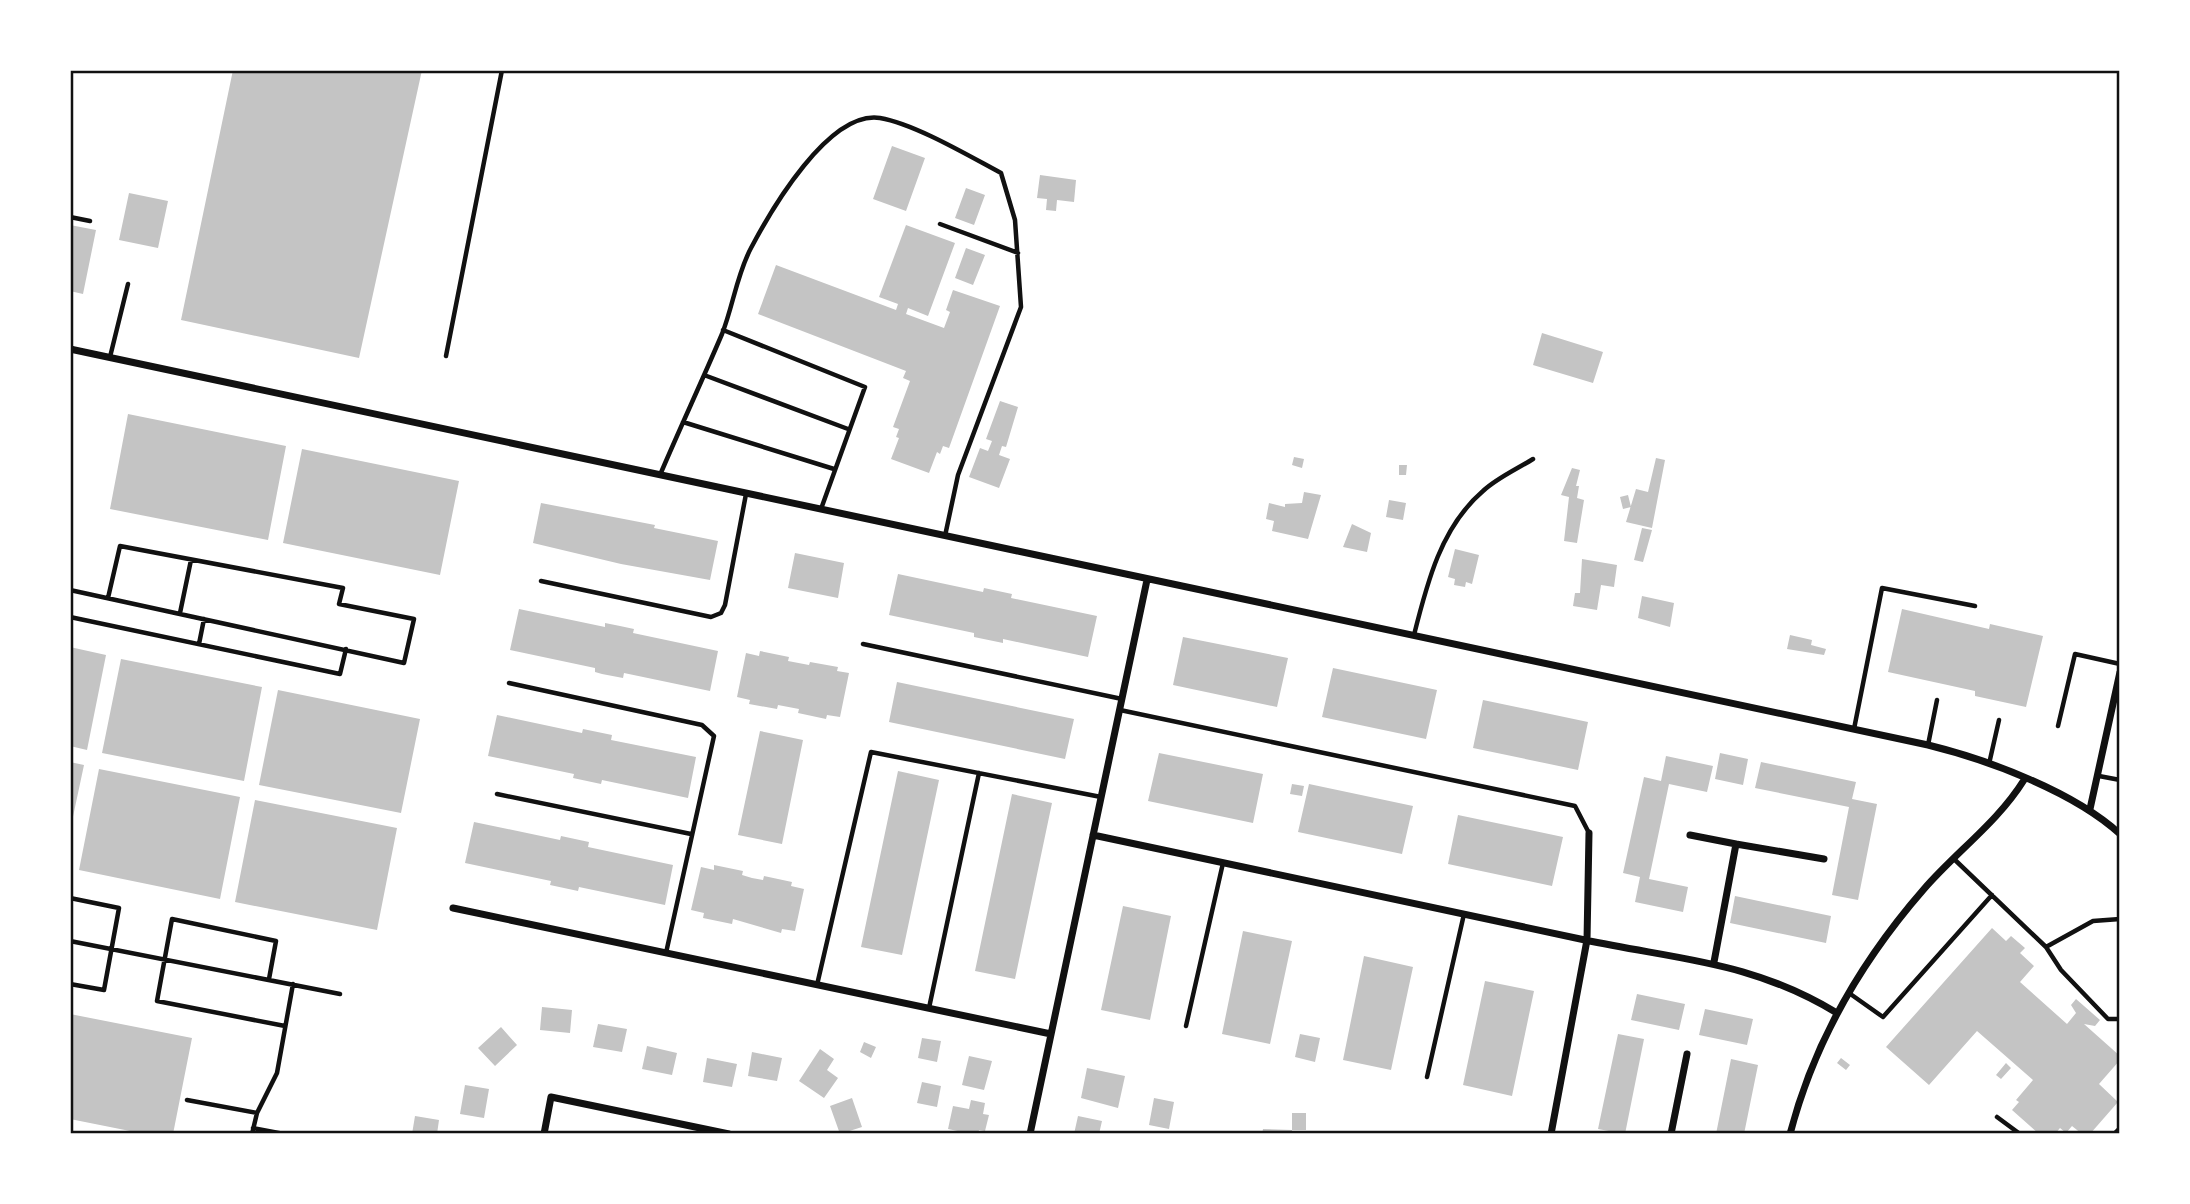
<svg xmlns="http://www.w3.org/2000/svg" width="2190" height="1204" font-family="Roboto,sans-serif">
  <rect width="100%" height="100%" fill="#fff"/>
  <path fill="#c4c4c4" d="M 233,70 L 422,70 L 359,358 L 181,320 Z
    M 892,146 L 925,158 L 906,211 L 873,199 Z
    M 1040,175 L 1076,180 L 1074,202 L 1057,200 L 1056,211 L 1046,210 L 1047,199 L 1037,198 Z
    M 966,188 L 985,195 L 974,225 L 955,218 Z
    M 129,193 L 168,201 L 158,248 L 119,240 Z
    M 70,225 L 96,230 L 83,294 L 70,291 Z
    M 906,225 L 955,243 L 928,316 L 908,308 L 906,314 L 944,328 L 950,312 L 946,310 L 953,290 L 1000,306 L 949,448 L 943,446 L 940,454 L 937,452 L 929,473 L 891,459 L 899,438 L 896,437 L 899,429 L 893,427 L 910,381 L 903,378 L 906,371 L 758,314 L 776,265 L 896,310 L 898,304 L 879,297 Z
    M 966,248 L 985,255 L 973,285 L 955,278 Z
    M 1542,333 L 1603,352 L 1593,383 L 1533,365 Z
    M 1000,401 L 1018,407 L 1006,447 L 1002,446 L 999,455 L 1010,459 L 999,488 L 969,477 L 980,448 L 988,451 L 992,441 L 986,439 Z
    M 128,414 L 286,446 L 268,540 L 110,509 Z
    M 302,449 L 459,481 L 440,575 L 283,543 Z
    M 1294,457 L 1304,459 L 1302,468 L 1292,465 Z
    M 1656,458 L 1665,460 L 1652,528 L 1626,522 L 1636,489 L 1648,492 Z
    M 1399,465 L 1407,465 L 1406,475 L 1399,475 Z
    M 1572,468 L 1580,470 L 1576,486 L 1579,486 L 1577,498 L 1584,500 L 1577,543 L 1564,541 L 1569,497 L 1561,495 Z
    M 1304,492 L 1321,495 L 1308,539 L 1272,531 L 1274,521 L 1266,519 L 1269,503 L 1285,507 L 1285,504 L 1302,503 Z
    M 1628,495 L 1631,507 L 1623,509 L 1620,497 Z
    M 1389,500 L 1406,503 L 1403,520 L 1386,517 Z
    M 541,503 L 655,525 L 654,528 L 718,541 L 710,580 L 621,564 L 533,543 Z
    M 1352,524 L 1371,533 L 1367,552 L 1343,547 Z
    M 1642,528 L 1652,530 L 1643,562 L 1634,560 Z
    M 1455,549 L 1479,555 L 1472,584 L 1466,582 L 1465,587 L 1454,585 L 1455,579 L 1448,577 Z
    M 795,553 L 844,563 L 838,598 L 788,588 Z
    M 1582,559 L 1617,565 L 1614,587 L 1601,585 L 1597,610 L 1573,606 L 1575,593 L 1580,593 Z
    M 898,574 L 983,592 L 984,588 L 1012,594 L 1011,598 L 1097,616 L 1088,657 L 1003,639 L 1003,643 L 974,637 L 974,633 L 889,615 Z
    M 1642,596 L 1674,603 L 1670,627 L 1638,618 Z
    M 519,609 L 605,627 L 605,623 L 620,626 L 634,629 L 633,633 L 718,651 L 710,691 L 624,673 L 623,678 L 602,674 L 595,672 L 595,668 L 510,650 Z
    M 1902,609 L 1989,629 L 1990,624 L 2043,636 L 2026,707 L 1975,696 L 1975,691 L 1888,672 Z
    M 1790,635 L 1812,640 L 1811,645 L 1826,649 L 1824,655 L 1787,649 Z
    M 1183,637 L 1288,658 L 1277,707 L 1173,685 Z
    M 70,647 L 106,655 L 87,750 L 70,746 Z
    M 760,651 L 789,657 L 788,661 L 809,665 L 810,662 L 838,667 L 837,671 L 849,673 L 840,717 L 827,715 L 826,719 L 798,713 L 799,709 L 778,705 L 777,709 L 749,704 L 750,700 L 737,697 L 746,653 L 759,656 Z
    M 121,659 L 262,687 L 244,781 L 102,753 Z
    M 1333,668 L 1437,690 L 1426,739 L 1322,717 Z
    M 897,682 L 1074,719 L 1065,759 L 889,722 Z
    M 278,690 L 420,719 L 401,813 L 259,785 Z
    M 1483,700 L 1588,722 L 1578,770 L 1473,748 Z
    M 497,715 L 582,733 L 583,729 L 612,735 L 611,740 L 696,757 L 688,798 L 602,780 L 601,784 L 573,778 L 574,774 L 488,756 Z
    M 760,731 L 803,740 L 782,844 L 738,835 Z
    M 1159,753 L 1263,774 L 1253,823 L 1148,801 Z
    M 1720,753 L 1748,759 L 1743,785 L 1715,779 Z
    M 1666,756 L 1713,766 L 1707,792 L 1669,784 L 1649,879 L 1688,887 L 1683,912 L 1635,902 L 1640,877 L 1623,873 L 1644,777 L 1661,781 Z
    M 70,762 L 84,765 L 71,826 L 70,826 Z
    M 1761,762 L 1856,782 L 1852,799 L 1877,804 L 1858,900 L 1832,895 L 1849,807 L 1755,788 Z
    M 99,769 L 240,797 L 220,899 L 79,870 Z
    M 898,771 L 939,780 L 902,955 L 861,947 Z
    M 1292,784 L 1304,786 L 1302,796 L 1290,794 Z
    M 1309,784 L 1413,806 L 1402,854 L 1298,832 Z
    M 1012,794 L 1052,803 L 1015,979 L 975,971 Z
    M 255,800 L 397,828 L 377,930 L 235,902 Z
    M 1458,815 L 1563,837 L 1552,886 L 1448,864 Z
    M 474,822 L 560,840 L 561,836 L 589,842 L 588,847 L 673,865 L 665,905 L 579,887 L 578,891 L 550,885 L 551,881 L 465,863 Z
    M 714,865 L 743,871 L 742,875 L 752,878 L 763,880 L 764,876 L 792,882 L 791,886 L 804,889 L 795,931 L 782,929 L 781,933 L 733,919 L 732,924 L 703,918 L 704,913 L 691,910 L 701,867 L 714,870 Z
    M 1735,896 L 1831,916 L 1826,943 L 1730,923 Z
    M 1123,906 L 1171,916 L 1150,1020 L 1101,1010 Z
    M 1992,928 L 2006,941 L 2011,936 L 2025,948 L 2020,953 L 2034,966 L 2020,982 L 2067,1024 L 2076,1013 L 2071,1005 L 2076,999 L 2100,1020 L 2095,1026 L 2084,1024 L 2120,1056 L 2120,1060 L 2099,1084 L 2118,1102 L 2090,1134 L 2082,1134 L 2072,1126 L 2066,1133 L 2060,1128 L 2055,1134 L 2039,1134 L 2012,1110 L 2019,1102 L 2016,1100 L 2033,1080 L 1977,1031 L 1929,1085 L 1886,1047 Z
    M 1243,931 L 1292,941 L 1270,1044 L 1222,1034 Z
    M 1364,956 L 1413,967 L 1391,1070 L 1343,1060 Z
    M 1485,981 L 1534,991 L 1512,1096 L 1463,1085 Z
    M 1637,994 L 1685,1004 L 1679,1030 L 1631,1020 Z
    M 542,1007 L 572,1010 L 570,1033 L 540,1030 Z
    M 1705,1009 L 1753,1019 L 1747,1045 L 1699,1035 Z
    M 70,1014 L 192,1038 L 173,1134 L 145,1134 L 70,1119 Z
    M 598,1024 L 627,1029 L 622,1052 L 593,1047 Z
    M 501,1027 L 517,1045 L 495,1066 L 478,1048 Z
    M 1300,1034 L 1320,1038 L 1315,1062 L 1295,1057 Z
    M 1618,1034 L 1644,1039 L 1625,1134 L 1598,1129 Z
    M 922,1038 L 941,1041 L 937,1062 L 918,1058 Z
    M 864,1042 L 876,1047 L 871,1058 L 860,1052 Z
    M 647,1046 L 677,1053 L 672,1075 L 642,1069 Z
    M 820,1049 L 834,1059 L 827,1070 L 838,1078 L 824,1098 L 799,1081 Z
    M 752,1052 L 782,1058 L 777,1081 L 748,1076 Z
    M 969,1056 L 992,1061 L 984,1090 L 962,1085 Z
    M 707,1058 L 737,1064 L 732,1087 L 703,1082 Z
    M 1841,1058 L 1850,1065 L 1846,1070 L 1837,1063 Z
    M 1731,1059 L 1758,1065 L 1744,1134 L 1716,1134 Z
    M 2006,1063 L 2011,1068 L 2001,1079 L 1996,1075 Z
    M 1087,1068 L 1125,1076 L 1118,1108 L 1081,1098 Z
    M 922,1082 L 941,1086 L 937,1107 L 917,1103 Z
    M 465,1085 L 489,1089 L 484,1118 L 460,1114 Z
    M 852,1098 L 862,1127 L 840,1134 L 830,1106 Z
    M 1154,1098 L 1174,1102 L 1169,1129 L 1149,1125 Z
    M 971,1100 L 985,1103 L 983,1114 L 989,1115 L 985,1131 L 979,1130 L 978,1134 L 972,1134 L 948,1129 L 953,1106 L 969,1109 Z
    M 1292,1113 L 1306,1113 L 1306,1130 L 1292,1130 Z
    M 415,1116 L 439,1120 L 437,1134 L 412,1134 Z
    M 1078,1116 L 1102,1121 L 1099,1134 L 1074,1134 Z
    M 1263,1129 L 1292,1130 L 1292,1134 L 1262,1134 Z"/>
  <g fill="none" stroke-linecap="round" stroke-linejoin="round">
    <path stroke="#111" stroke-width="4.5" d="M 70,217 L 90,221
      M 940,224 L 1018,253
      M 723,330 L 865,387 L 821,509
      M 446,356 L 502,70
      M 110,357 L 128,284
      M 704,375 L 848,429
      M 683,422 L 834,469
      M 660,475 C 680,428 702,381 722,334 C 733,306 737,274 751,248 C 771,210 829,110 880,118 C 915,124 969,156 1001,173 L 1015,220 L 1021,307 L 958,475 L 945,536
      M 541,581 L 711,617 L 721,613 L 725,605 L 746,494
      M 70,590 L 404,663 L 414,619 L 339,604 L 343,588 L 120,546 L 108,598
      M 180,613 L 191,560
      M 70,617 L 340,674 L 346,649
      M 1414,635 C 1427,583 1441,527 1483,491 C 1497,478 1517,469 1533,459
      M 199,644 L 204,619
      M 863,644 L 1122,699
      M 509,683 L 702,725 L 714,736 L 666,953
      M 1120,710 L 1575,806 L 1589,833
      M 2058,726 L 2075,654 L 2120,664
      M 1854,729 L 1882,588 L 1975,606
      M 1928,745 L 1937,700
      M 1989,764 L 1999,720
      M 2099,776 L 2120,780
      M 497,794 L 691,834
      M 1954,859 L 2046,947 L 2061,970 L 2108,1019 L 2120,1019
      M 70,898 L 119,908 L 104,990 L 70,984
      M 70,941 L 340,994
      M 2046,947 L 2093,921 L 2120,919
      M 269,979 L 276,941 L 172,919 L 157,1001 L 285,1026
      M 817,985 L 871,752 L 1101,797
      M 1849,993 L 1883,1017 L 1992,895
      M 929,1008 L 979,773
      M 1186,1026 L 1223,863
      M 1427,1077 L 1464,914
      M 187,1100 L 257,1113
      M 1997,1117 L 2020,1134
      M 253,1128 L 284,1134
      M 252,1134 L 257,1113 L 277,1073 L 293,984
      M 2114,1134 L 2120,1128"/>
    <path stroke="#111" stroke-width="7" d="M 70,349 L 1928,745 C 1989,760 2074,792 2120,834
      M 2090,809 L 2120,672
      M 1093,835 C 1257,869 1421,904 1585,940 C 1680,960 1751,961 1837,1013
      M 1690,835 L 1736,844
      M 453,908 L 1051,1034
      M 1714,962 L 1736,844 L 1824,859
      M 544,1134 L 551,1097 L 729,1134
      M 1030,1134 L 1147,580
      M 1551,1134 L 1587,940 L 1589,833
      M 1671,1134 L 1687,1054
      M 1790,1134 C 1814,1042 1862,960 1924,889 C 1957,851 1997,823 2024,780"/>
  </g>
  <rect width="2190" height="1204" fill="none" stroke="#ffffff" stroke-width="144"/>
  <rect x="72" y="72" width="2046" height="1060" fill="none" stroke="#111" stroke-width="2.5"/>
</svg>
